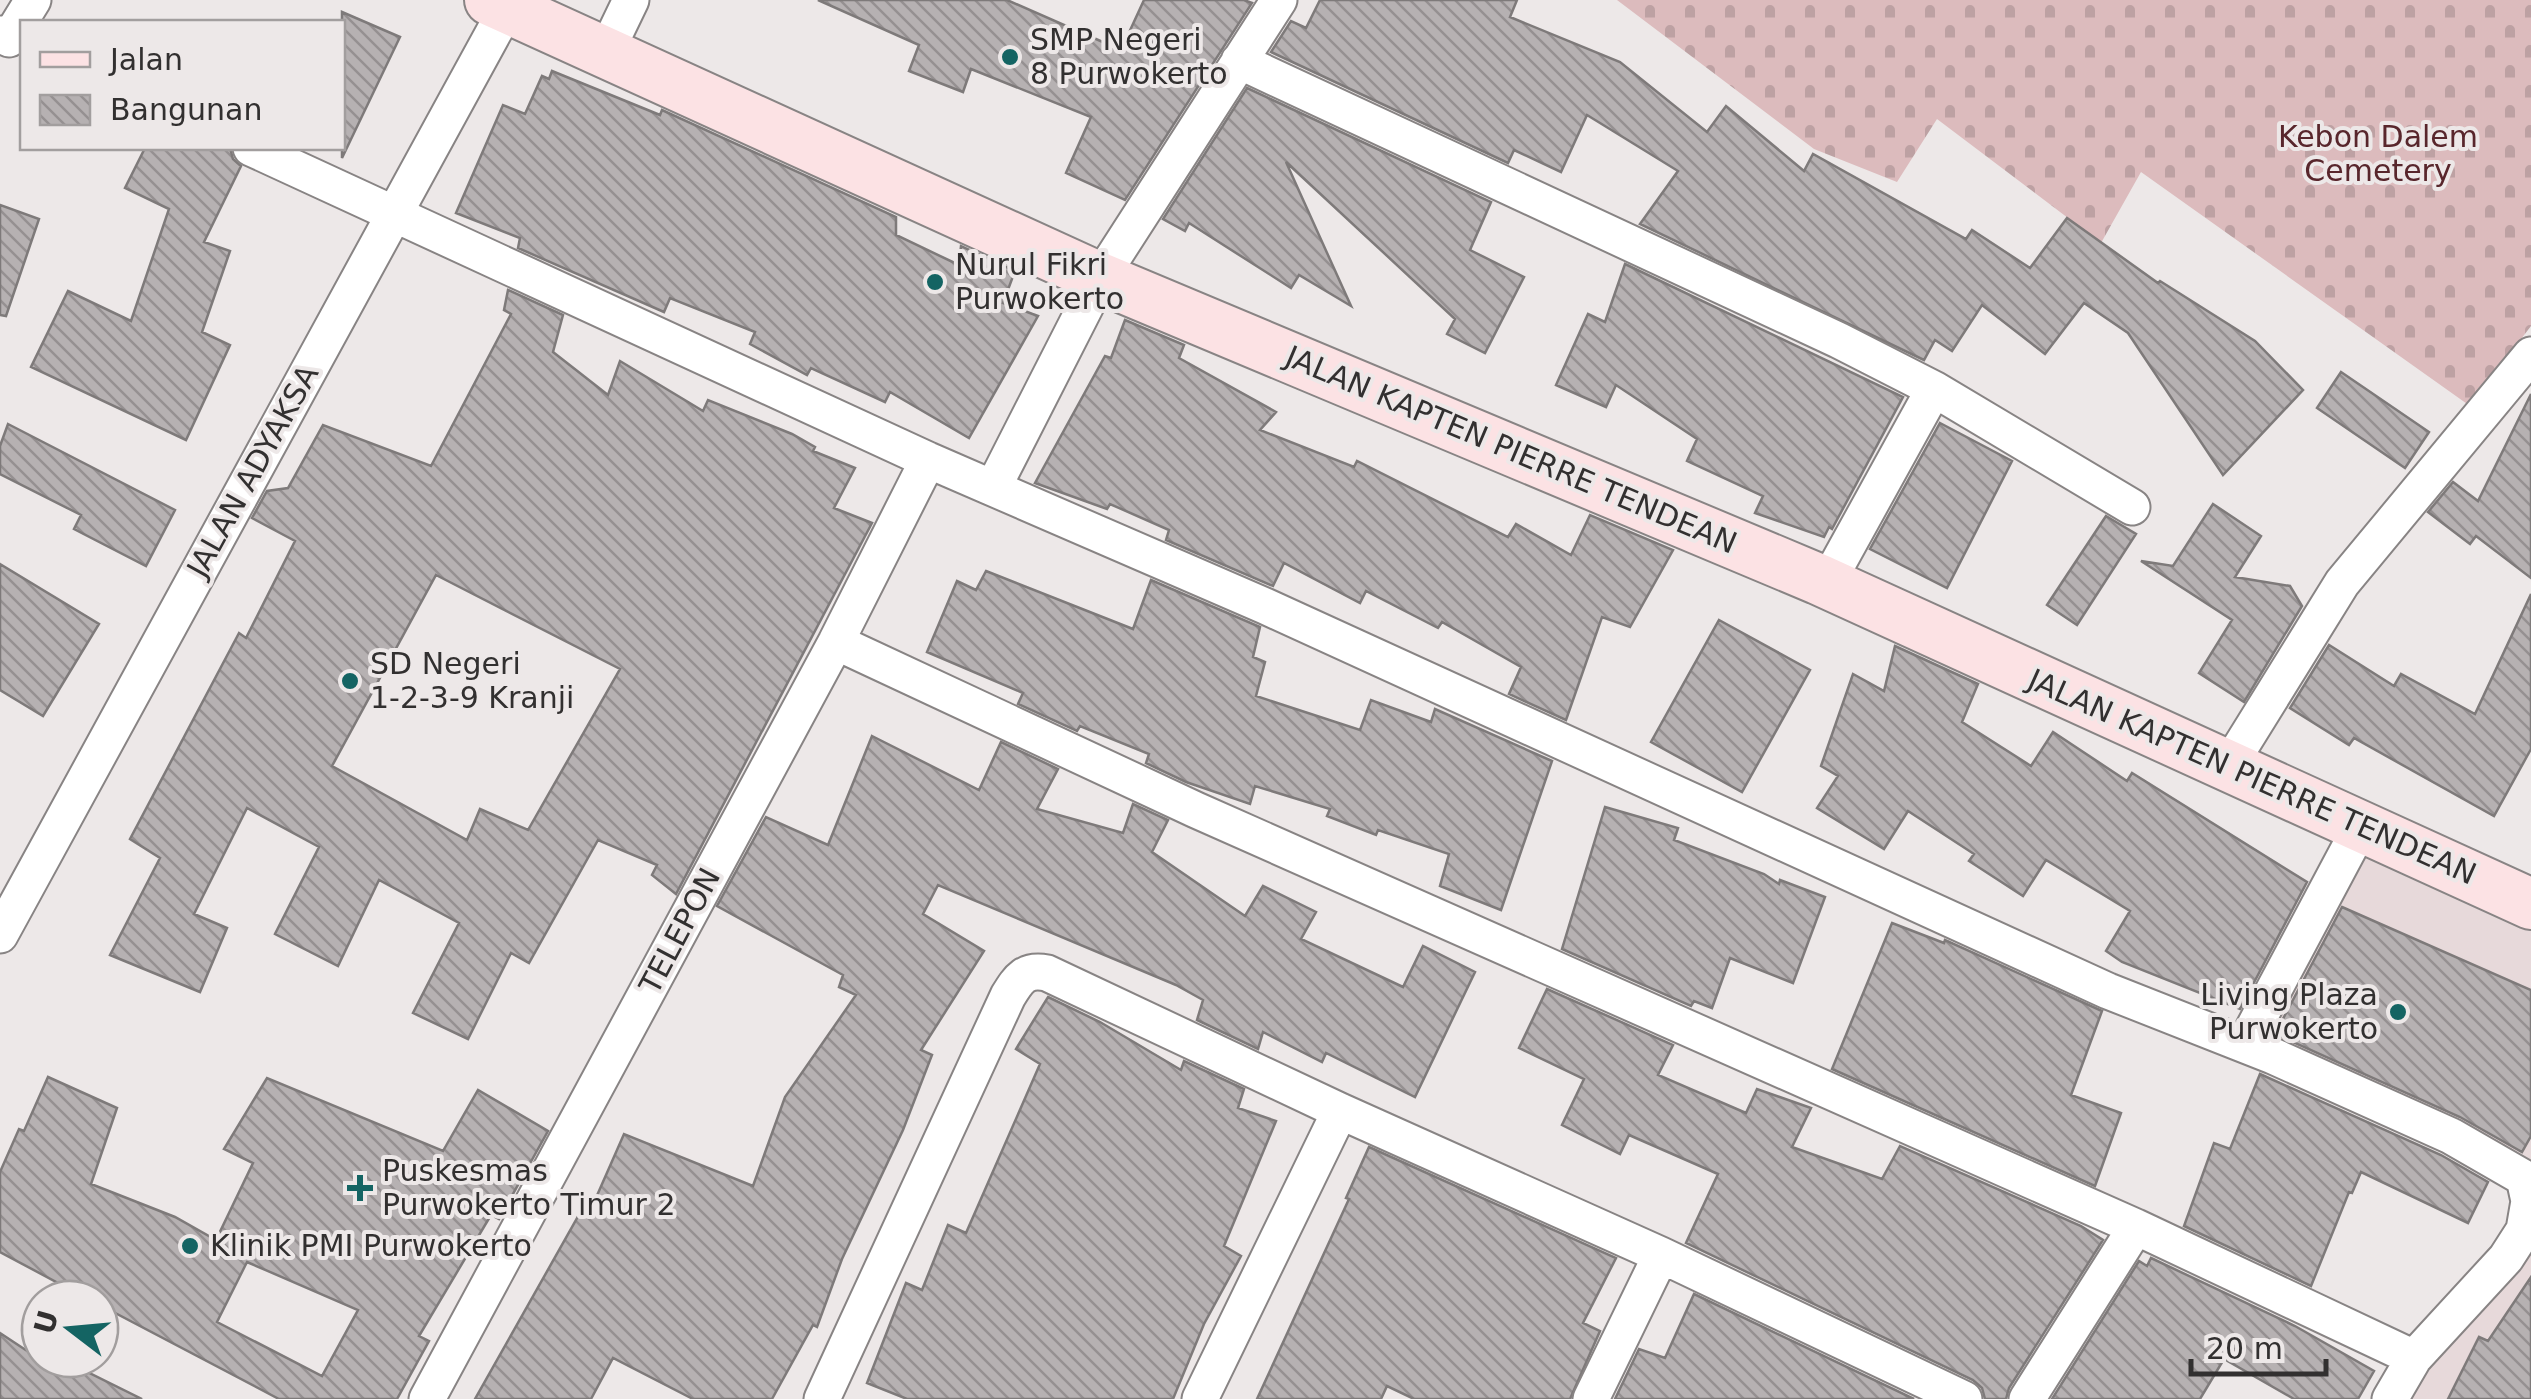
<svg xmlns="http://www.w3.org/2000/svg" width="2531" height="1399" font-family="'DejaVu Sans',sans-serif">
  <defs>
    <pattern id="cemetery-stones" width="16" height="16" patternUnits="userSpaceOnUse" patternTransform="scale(2.5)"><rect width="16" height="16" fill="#dcbbbd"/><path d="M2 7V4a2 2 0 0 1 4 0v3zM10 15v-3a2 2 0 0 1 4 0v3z" fill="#bda1a3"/></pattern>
    <pattern id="building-back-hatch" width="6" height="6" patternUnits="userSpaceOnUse" patternTransform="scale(2.5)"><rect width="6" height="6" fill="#b6b1b2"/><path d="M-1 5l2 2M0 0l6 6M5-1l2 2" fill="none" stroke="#959091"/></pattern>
  </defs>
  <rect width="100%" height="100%" fill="#ede8e8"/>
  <path fill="#e7d9da" d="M 2361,826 L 2531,904 L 2531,1171 L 2247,1042 Z
    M 2531,1237 L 2531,1399 L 2404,1399 Z"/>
  <path fill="url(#cemetery-stones)" d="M 1617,0 L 2531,0 L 2531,326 L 2470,406 L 2141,172 L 2101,243 L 1937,119 L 1897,182 L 1814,149 Z"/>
  <path fill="url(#building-back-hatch)" stroke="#7e7a7a" stroke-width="2.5" fill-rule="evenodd" d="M 818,0 L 1007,0 L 1121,50 L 1144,0 L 1244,0 L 1252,3 L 1125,200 L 1066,173 L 1091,117 L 971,69 L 963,92 L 909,71 L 919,45 Z
    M 1320,0 L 1517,0 L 1510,17 L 1620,62 L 1707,132 L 1726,106 L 1804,171 L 1813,154 L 1966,239 L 1972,230 L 2030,268 L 2067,218 L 2158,283 L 2160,281 L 2255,341 L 2303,390 L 2223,475 L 2128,333 L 2084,303 L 2045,354 L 1982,305 L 1952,351 L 1935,340 L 1924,360 L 1640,224 L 1678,171 L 1587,115 L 1561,172 L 1514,150 L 1508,163 L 1271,52 L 1291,21 L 1306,28 Z
    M 342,12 L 400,37 L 342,158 Z
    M 552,71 L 660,115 L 662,110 L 896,217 L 896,235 L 959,265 L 961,246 L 1015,271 L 1003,303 L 1038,316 L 969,438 L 890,392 L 885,402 L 811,368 L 807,375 L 750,344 L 755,332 L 670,298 L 664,312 L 518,248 L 520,238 L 456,213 L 503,105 L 525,114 L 542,76 L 549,79 Z
    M 1247,88 L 1491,202 L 1470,250 L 1524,277 L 1485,353 L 1447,334 L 1455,319 L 1286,162 L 1351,306 L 1299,275 L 1291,288 L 1189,223 L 1185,231 L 1163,219 Z
    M 145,148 L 230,148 L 233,159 L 241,166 L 204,242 L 230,251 L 202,332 L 230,345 L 186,440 L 31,367 L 68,291 L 131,321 L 169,209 L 125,188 Z
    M 0,205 L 39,219 L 6,316 L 0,315 Z
    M 1625,264 L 1903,397 L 1832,529 L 1829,527 L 1824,537 L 1755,513 L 1763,496 L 1687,461 L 1697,439 L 1616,385 L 1606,407 L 1556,385 L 1588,314 L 1605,322 Z
    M 508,290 L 563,315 L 553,352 L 608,395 L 620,361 L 703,411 L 708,400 L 792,434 L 815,447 L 813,451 L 855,468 L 834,508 L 872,523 L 676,894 L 652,875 L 657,865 L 598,840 L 529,963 L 511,953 L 468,1039 L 413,1013 L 459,923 L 379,880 L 338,966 L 275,934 L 319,847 L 247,808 L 194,914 L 227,928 L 200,992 L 110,955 L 160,858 L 130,839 L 239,633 L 246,638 L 295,541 L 252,518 L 267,491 L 288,488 L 323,425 L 431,466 L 511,314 L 504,310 ZM 436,575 L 620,669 L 528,830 L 480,809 L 467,840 L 332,766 Z
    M 1125,320 L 1184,345 L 1179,358 L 1276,412 L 1260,430 L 1354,467 L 1357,461 L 1508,537 L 1516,524 L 1571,555 L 1590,515 L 1673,550 L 1630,627 L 1602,617 L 1566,720 L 1509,694 L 1521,667 L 1442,622 L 1438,628 L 1366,591 L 1360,603 L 1284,563 L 1273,586 L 1166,540 L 1169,530 L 1110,504 L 1107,509 L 1035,483 L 1105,356 L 1111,358 Z
    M 2341,372 L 2429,432 L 2405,468 L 2317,408 Z
    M 2531,394 L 2531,578 L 2476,536 L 2470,544 L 2428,512 L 2453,482 L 2478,501 Z
    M 1940,423 L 2012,461 L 1947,588 L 1870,549 Z
    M 8,424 L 175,510 L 146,566 L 74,529 L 81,515 L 0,474 L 0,446 Z
    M 2213,504 L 2261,536 L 2235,577 L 2290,586 L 2302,606 L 2244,702 L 2199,673 L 2232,620 L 2141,561 L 2173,566 Z
    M 2106,516 L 2136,534 L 2077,625 L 2047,605 Z
    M 0,564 L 99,624 L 43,716 L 0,690 Z
    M 986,571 L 1133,629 L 1151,580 L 1260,627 L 1253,657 L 1265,662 L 1256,696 L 1360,730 L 1371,700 L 1431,722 L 1435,709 L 1552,761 L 1501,910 L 1440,886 L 1449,854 L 1378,830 L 1376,835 L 1327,816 L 1330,809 L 1255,786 L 1250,804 L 1186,782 L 1146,763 L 1149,754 L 1080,726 L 1077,731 L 1018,704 L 1023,693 L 927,652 L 957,581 L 976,590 Z
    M 2531,594 L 2531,749 L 2494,816 L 2354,738 L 2349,745 L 2290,708 L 2329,645 L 2394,686 L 2401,674 L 2475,714 Z
    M 1719,620 L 1810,670 L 1742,792 L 1651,742 Z
    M 1895,646 L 1978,684 L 1962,722 L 2031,766 L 2053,732 L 2127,781 L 2132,773 L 2307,882 L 2240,1009 L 2122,962 L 2106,951 L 2130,911 L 2046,860 L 2023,896 L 1969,861 L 1974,854 L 1908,811 L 1884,849 L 1817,808 L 1838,776 L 1821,766 L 1853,674 L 1884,691 Z
    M 872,736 L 979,790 L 1001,742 L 1058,769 L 1037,809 L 1123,833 L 1133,804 L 1168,820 L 1152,852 L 1245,916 L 1263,886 L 1316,912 L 1301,939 L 1403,987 L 1423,946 L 1475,972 L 1415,1097 L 1326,1053 L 1322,1062 L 1263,1032 L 1258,1049 L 1197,1020 L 1203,1000 L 1176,985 L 938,885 L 923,914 L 984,951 L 921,1050 L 932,1055 L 903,1130 L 842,1259 L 817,1327 L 813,1325 L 772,1399 L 693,1399 L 613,1358 L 591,1399 L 475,1399 L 589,1197 L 595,1200 L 624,1134 L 753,1186 L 785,1097 L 856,995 L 839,987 L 843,975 L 717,906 L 766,817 L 828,845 Z
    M 1605,807 L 1678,828 L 1674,840 L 1764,874 L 1779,884 L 1780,880 L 1825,897 L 1793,983 L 1730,958 L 1712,1008 L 1694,1001 L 1691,1006 L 1562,949 Z
    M 2342,907 L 2531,990 L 2531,1136 L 2522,1152 L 2460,1117 L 2275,1034 Z
    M 1892,923 L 1944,943 L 1945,940 L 2102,1011 L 2071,1095 L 2121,1113 L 2095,1186 L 1832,1069 Z
    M 1547,989 L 1673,1045 L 1658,1075 L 1746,1113 L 1757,1089 L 1811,1108 L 1792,1147 L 1882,1179 L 1900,1146 L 2081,1226 L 2103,1240 L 2009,1388 L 2006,1399 L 1985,1399 L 1982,1388 L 1973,1380 L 1686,1243 L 1718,1174 L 1629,1135 L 1620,1154 L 1562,1125 L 1584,1079 L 1519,1048 Z
    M 1048,997 L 1100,1022 L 1181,1070 L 1184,1061 L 1244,1089 L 1238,1108 L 1276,1121 L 1224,1246 L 1241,1256 L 1204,1324 L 1173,1399 L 907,1399 L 867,1383 L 906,1283 L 922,1290 L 948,1225 L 966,1233 L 1040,1064 L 1016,1049 Z
    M 2260,1074 L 2441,1155 L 2488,1182 L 2468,1223 L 2361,1172 L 2352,1193 L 2349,1192 L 2311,1286 L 2184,1226 L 2214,1143 L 2230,1149 Z
    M 48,1077 L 117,1108 L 91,1184 L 175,1217 L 216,1240 L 253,1163 L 224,1149 L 267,1078 L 443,1151 L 478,1090 L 548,1131 L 499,1219 L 491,1215 L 419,1336 L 429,1341 L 397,1399 L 279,1399 L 100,1305 L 100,1299 L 88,1299 L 0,1252 L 0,1172 L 19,1129 L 24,1131 ZM 247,1262 L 358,1310 L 322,1376 L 217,1322 Z
    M 1369,1147 L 1616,1258 L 1583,1323 L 1600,1331 L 1570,1399 L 1414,1399 L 1387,1386 L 1381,1399 L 1257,1399 L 1349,1199 L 1346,1198 Z
    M 2151,1258 L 2295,1326 L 2374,1371 L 2358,1399 L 2294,1399 L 2224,1359 L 2200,1399 L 2052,1399 L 2139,1261 L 2147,1266 Z
    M 2531,1277 L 2531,1399 L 2448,1399 L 2479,1337 L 2488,1341 Z
    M 1694,1294 L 1914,1399 L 1615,1399 L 1639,1349 L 1665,1358 Z
    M 0,1333 L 56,1370 L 61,1359 L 142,1399 L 0,1399 Z"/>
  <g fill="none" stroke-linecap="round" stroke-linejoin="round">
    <g stroke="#888484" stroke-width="39">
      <path id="minor" d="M 0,34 L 9,39 L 33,0
        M 605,54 L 631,0
        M 1239,61 L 1838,340 L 1934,389 L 2132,507
        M 251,148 L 928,460 L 1265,606 L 2108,991 L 2273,1056 L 2451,1136 L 2524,1178 L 2529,1201 L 2524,1230 L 2506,1258 L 2414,1358 L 2390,1399
        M 994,486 L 1100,278 L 1279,0
        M 1827,583 L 1934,389
        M 836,642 L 1196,810 L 2136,1227 L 2414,1358
        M 2228,767 L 2342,583 L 2531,355
        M 0,935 L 507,8
        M 2245,1044 L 2361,826
        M 427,1399 L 836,642 L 928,460
        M 822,1399 L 1008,996 C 1019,978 1025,969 1047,973 L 1340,1111 L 1661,1255 L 1964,1399
        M 1200,1399 L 1340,1111
        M 1591,1399 L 1661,1255
        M 2027,1399 L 2136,1227"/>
    </g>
    <g stroke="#888484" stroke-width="54">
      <path id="secondary" d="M 490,0 L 1100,278 L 1818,579 L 2531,904"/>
    </g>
    <use href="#minor" stroke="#fff" stroke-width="35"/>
    <use href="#secondary" stroke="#fce2e4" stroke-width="50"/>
  </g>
  <g fill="#146463" stroke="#ede8e8" stroke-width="4">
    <circle cx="1010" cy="57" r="10"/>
    <circle cx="935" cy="282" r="10"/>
    <circle cx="350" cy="681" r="10"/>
    <circle cx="2398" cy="1012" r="10"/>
    <path d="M355 1173h10v10h10v10h-10v10h-10v-10h-10v-10h10z"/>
    <circle cx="190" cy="1246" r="10"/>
  </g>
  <g text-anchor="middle" stroke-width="8" stroke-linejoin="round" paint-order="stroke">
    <g font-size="30" fill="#323030" stroke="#ede8e8" text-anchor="start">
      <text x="1030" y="50">SMP Negeri<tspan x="1030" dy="34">8 Purwokerto</tspan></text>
      <text x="955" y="275">Nurul Fikri<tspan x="955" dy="34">Purwokerto</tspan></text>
      <text x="370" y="674">SD Negeri<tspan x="370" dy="34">1-2-3-9 Kranji</tspan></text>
      <text x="2378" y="1005" text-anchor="end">Living Plaza<tspan x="2378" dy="34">Purwokerto</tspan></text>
      <text x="382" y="1181">Puskesmas<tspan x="382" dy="34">Purwokerto Timur 2</tspan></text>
      <text x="210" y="1256">Klinik PMI Purwokerto</text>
    </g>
    <g font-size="30" fill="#58262c" stroke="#ede8e8">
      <text x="2378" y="147">Kebon Dalem<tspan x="2378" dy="34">Cemetery</tspan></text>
    </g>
    <g font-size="30" fill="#323030" stroke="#ede8e8">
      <text transform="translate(1511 450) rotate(23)" y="10">JALAN KAPTEN PIERRE TENDEAN</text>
      <text transform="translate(253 471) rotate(-61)" y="10">JALAN ADYAKSA</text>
      <text transform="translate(2252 777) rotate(24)" y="10">JALAN KAPTEN PIERRE TENDEAN</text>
      <text transform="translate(680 931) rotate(-62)" y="10">TELEPON</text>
    </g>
  </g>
  <rect x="20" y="20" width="325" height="130" fill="#ede8e8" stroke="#a29e9e" stroke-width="2.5"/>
  <rect x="40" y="52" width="50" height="15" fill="#fce2e4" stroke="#a29e9e" stroke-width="2.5"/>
  <text x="110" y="70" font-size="30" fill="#323030">Jalan</text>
  <rect x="40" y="95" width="50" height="30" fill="url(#building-back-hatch)" stroke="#a29e9e" stroke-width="2.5"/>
  <text x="110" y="120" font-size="30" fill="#323030">Bangunan</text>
  <g transform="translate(70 1329) rotate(286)"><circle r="48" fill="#ede8e8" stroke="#a29e9e" stroke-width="2.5"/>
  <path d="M0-8L18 38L0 25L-18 38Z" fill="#146463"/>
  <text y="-15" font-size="28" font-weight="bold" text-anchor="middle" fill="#323030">U</text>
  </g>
  <path d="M2191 1359v15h135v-15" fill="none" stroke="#323030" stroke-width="5"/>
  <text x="2206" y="1359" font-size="30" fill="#323030" stroke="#ede8e8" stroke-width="8" paint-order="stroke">20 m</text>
</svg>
